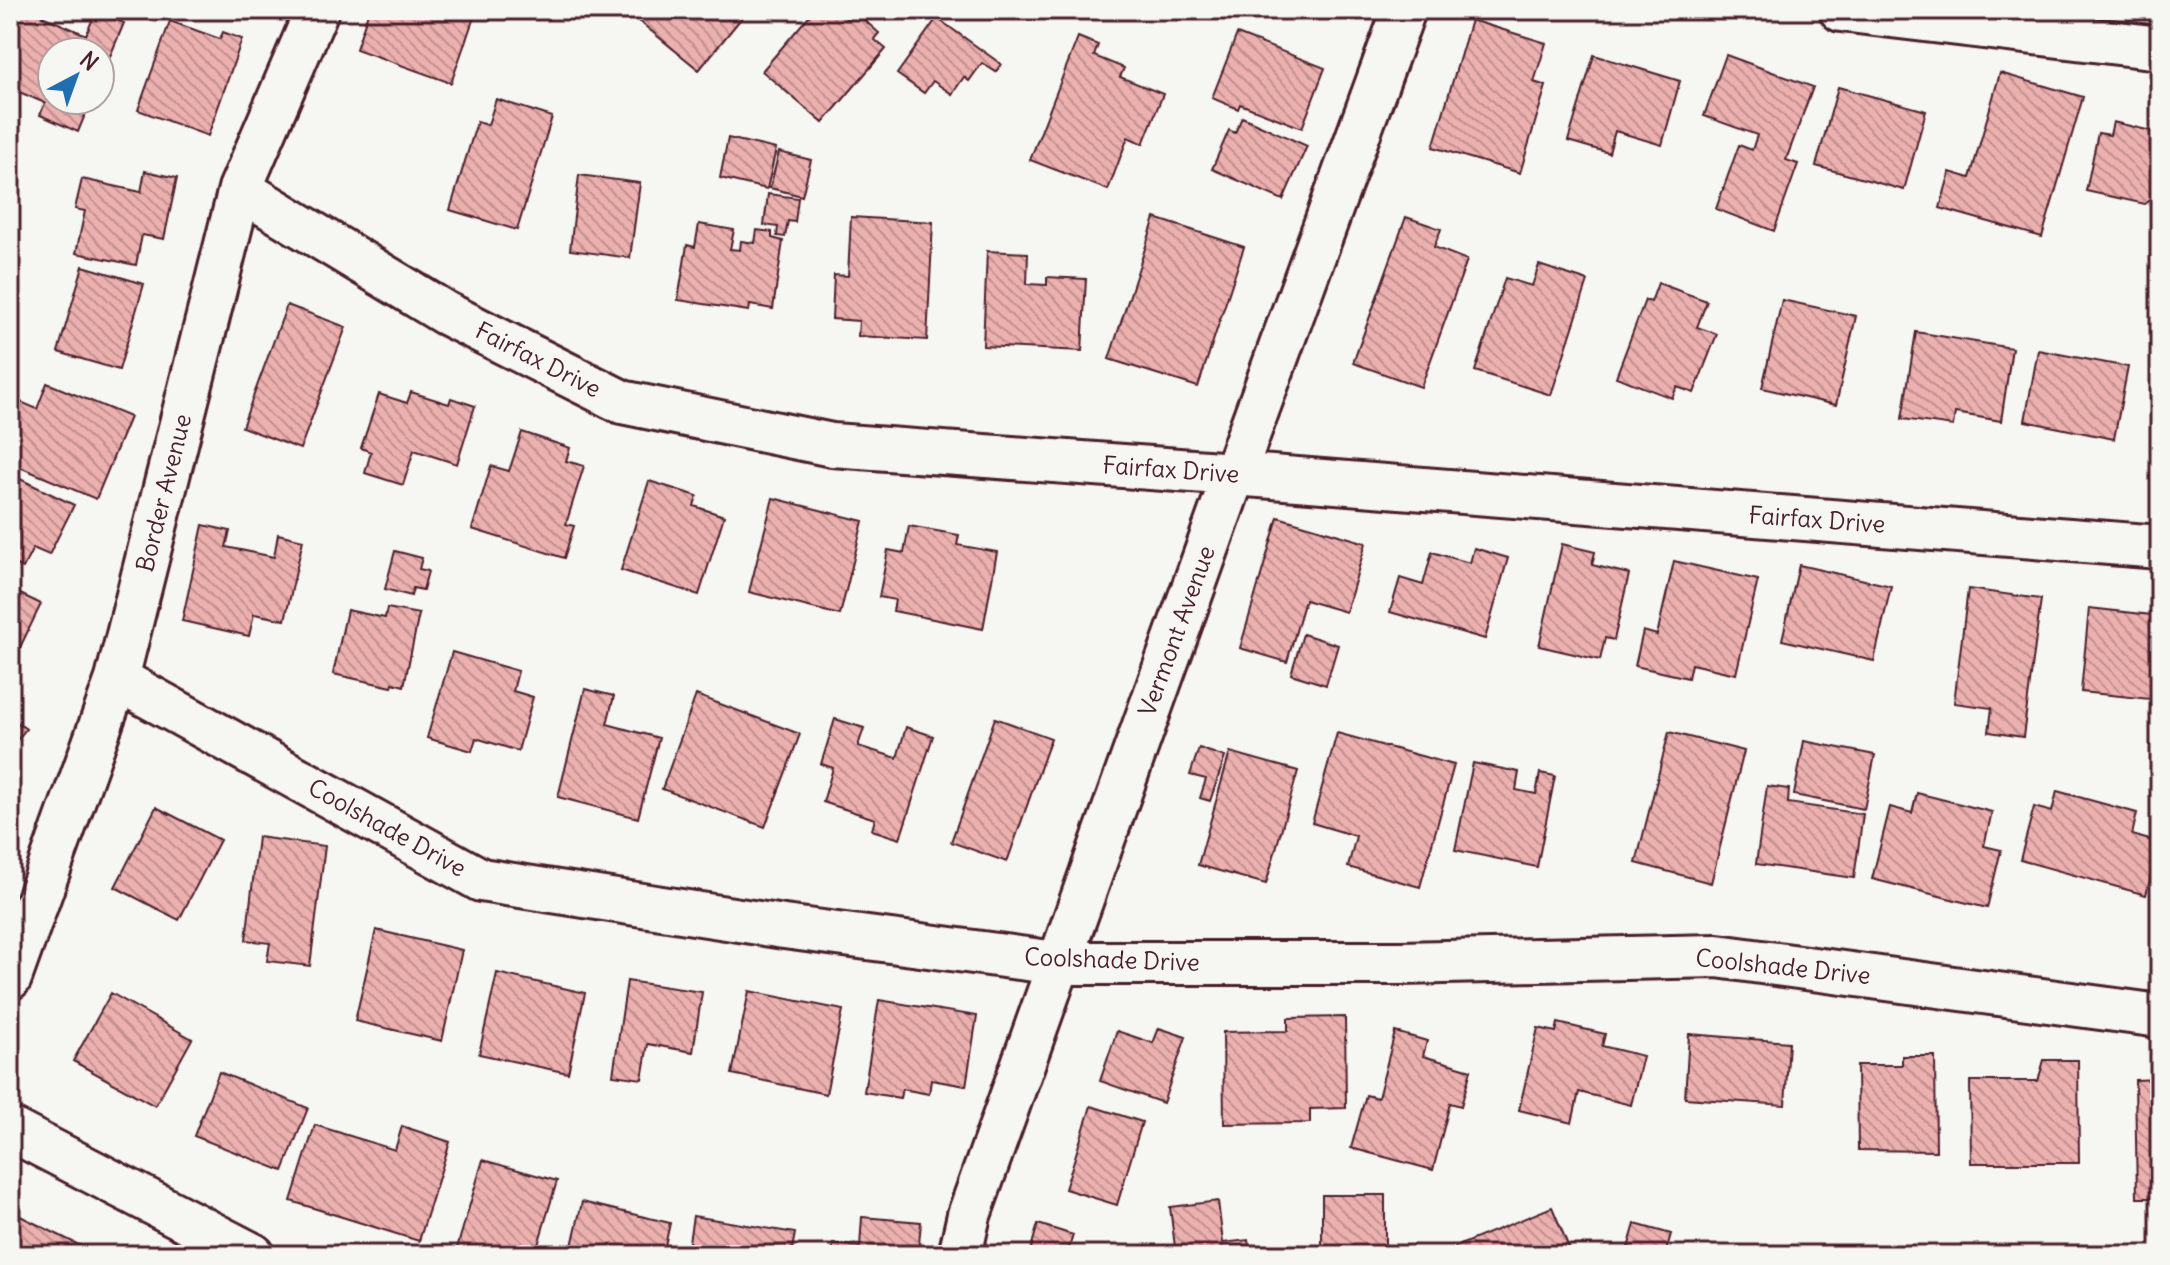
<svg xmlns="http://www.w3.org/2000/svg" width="2170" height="1265" font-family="Delius,sans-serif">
  <defs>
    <pattern id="building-back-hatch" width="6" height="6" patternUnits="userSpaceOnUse" patternTransform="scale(2)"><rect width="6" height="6" fill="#ecb1af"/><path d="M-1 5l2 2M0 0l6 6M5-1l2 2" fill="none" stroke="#c18f8f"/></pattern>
  </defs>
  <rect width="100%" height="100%" fill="#f6f6f2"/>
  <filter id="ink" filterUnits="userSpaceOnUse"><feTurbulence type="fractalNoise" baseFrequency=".0125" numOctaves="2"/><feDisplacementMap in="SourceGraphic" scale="16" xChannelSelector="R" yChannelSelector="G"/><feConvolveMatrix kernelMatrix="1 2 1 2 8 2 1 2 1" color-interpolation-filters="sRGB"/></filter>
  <g filter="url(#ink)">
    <path fill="url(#building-back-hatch)" stroke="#4a1f2b" stroke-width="2" d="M 10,10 L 44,10 L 42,16 L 86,35 L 96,11 L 124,23 L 100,80 L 100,52 L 52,52 L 52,100 L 91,100 L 78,132 L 40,115 L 45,103 L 10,88 Z
      M 369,10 L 453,10 L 474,17 L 451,83 L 356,49 Z
      M 638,10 L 748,10 L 699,70 L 633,16 Z
      M 814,10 L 836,10 L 848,20 L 855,12 L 879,33 L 874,39 L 886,49 L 823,123 L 762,71 Z
      M 937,18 L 1001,64 L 996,72 L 982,63 L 969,81 L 964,77 L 952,94 L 933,81 L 924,93 L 897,74 Z
      M 1471,20 L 1546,43 L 1534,82 L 1546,86 L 1520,173 L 1433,147 Z
      M 170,21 L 220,39 L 223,32 L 242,39 L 208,136 L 138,110 Z
      M 1237,34 L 1325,68 L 1302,128 L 1240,104 L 1238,109 L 1212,98 Z
      M 1078,37 L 1098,45 L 1094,56 L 1124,68 L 1120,77 L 1163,94 L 1143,144 L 1128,137 L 1108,190 L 1030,160 Z
      M 1594,55 L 1680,81 L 1662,145 L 1615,131 L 1609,153 L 1568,141 Z
      M 1726,55 L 1813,87 L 1786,160 L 1798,164 L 1774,231 L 1716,209 L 1739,145 L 1752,150 L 1757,135 L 1704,116 Z
      M 2000,73 L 2083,97 L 2042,237 L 1940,208 L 1950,172 L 1970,178 Z
      M 1838,87 L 1926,111 L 1904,190 L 1816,166 Z
      M 496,99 L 552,117 L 517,230 L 450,210 L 477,122 L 488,125 Z
      M 1242,117 L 1307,146 L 1283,200 L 1212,169 L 1229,130 L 1235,133 Z
      M 2113,122 L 2160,133 L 2160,192 L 2145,204 L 2086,191 L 2098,133 L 2110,135 Z
      M 728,138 L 776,149 L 767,189 L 720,178 Z
      M 779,152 L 811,160 L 802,196 L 770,188 Z
      M 145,171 L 177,178 L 164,239 L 142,235 L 136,265 L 76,253 L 85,211 L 75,209 L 82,179 L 141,192 Z
      M 579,175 L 640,183 L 630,258 L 570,250 Z
      M 768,194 L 798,198 L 795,222 L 788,221 L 785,237 L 777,236 L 778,227 L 764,225 Z
      M 851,217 L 933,222 L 927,340 L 858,336 L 859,321 L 832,319 L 834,275 L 848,276 Z
      M 1406,217 L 1441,229 L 1434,247 L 1467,260 L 1421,387 L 1353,363 Z
      M 1155,218 L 1244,247 L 1198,387 L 1109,359 Z
      M 699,224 L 734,230 L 730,249 L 740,250 L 741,241 L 755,243 L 757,230 L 772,232 L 772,238 L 783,241 L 773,309 L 750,305 L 749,311 L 678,300 L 687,245 L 695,247 Z
      M 987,251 L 1028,253 L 1027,284 L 1047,285 L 1047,277 L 1086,279 L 1082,351 L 983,346 Z
      M 1539,265 L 1588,281 L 1551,395 L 1475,371 L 1505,278 L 1532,286 Z
      M 83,266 L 144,284 L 119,370 L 58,352 Z
      M 1658,283 L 1707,301 L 1697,327 L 1717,334 L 1694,393 L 1677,387 L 1672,398 L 1616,377 L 1645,300 L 1651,302 Z
      M 1782,300 L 1856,316 L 1836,405 L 1762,388 Z
      M 287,305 L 346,327 L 300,449 L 242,427 Z
      M 1916,332 L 2012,348 L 2001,421 L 1955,413 L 1953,426 L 1902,419 Z
      M 2038,350 L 2128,367 L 2114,439 L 2025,421 Z
      M 47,383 L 130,417 L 96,499 L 10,463 L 10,429 L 21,402 L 37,409 Z
      M 411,392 L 449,404 L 451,398 L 475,406 L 457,464 L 414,450 L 403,485 L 365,473 L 371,452 L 361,448 L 379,394 L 407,403 Z
      M 522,432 L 570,448 L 566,461 L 584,466 L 566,524 L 574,526 L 564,558 L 472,529 L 491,466 L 509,471 Z
      M 18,478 L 74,505 L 49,555 L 33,548 L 23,568 L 10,562 L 10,484 L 14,486 Z
      M 649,481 L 697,496 L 694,506 L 724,516 L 699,595 L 621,570 Z
      M 773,498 L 863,521 L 840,615 L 749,592 Z
      M 1278,517 L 1366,543 L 1346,612 L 1305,600 L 1287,662 L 1240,648 Z
      M 203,525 L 230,531 L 226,547 L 274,557 L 278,534 L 303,540 L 285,620 L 254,614 L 249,636 L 182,621 Z
      M 909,526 L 959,535 L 957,545 L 997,552 L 983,629 L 893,611 L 895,600 L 879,597 L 888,550 L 904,553 Z
      M 1562,544 L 1595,552 L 1592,565 L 1629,574 L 1614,640 L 1605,638 L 1600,660 L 1539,646 Z
      M 1474,548 L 1508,558 L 1485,639 L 1390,612 L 1400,578 L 1423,585 L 1432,552 L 1470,563 Z
      M 395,551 L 422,558 L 419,569 L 428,571 L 423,590 L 413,588 L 411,596 L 385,589 Z
      M 1674,561 L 1758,580 L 1736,674 L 1691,664 L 1688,678 L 1635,666 L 1643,631 L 1657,635 Z
      M 1799,565 L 1891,586 L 1874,661 L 1782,640 Z
      M 10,589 L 41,604 L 11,666 L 10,666 Z
      M 1968,589 L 2041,599 L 2023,737 L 1989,732 L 1992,708 L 1954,703 Z
      M 387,608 L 419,614 L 404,686 L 393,683 L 392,687 L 333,674 L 347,610 L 385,618 Z
      M 2089,608 L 2160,616 L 2160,700 L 2081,692 Z
      M 1303,634 L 1338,645 L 1326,685 L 1291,674 Z
      M 452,652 L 518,671 L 513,691 L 533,697 L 518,751 L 476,738 L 472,751 L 427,738 Z
      M 585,689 L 614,696 L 607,724 L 659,738 L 638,818 L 558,797 Z
      M 696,695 L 800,734 L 765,827 L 662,789 Z
      M 10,717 L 26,729 L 10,749 Z
      M 995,718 L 1051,738 L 1007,862 L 951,842 Z
      M 835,719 L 864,728 L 858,746 L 897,758 L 906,727 L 933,736 L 900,839 L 872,830 L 875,819 L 823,802 L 833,768 L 821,764 Z
      M 1669,732 L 1744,751 L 1711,883 L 1636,863 Z
      M 1337,733 L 1454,765 L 1420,887 L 1348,867 L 1356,836 L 1312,823 Z
      M 1804,741 L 1875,755 L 1864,809 L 1794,795 Z
      M 1199,748 L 1225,757 L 1210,801 L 1200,798 L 1206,779 L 1190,775 Z
      M 1230,752 L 1298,771 L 1266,884 L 1198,865 Z
      M 1473,763 L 1519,772 L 1516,790 L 1536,794 L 1540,773 L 1555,776 L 1537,867 L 1455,850 Z
      M 1767,786 L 1789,789 L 1788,803 L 1863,814 L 1854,878 L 1756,864 Z
      M 2057,791 L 2137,813 L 2132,835 L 2160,843 L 2146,895 L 2020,860 L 2034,807 L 2052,812 Z
      M 1917,793 L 1992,812 L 1984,846 L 2001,850 L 1987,908 L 1872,879 L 1890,807 L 1912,813 Z
      M 156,807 L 220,840 L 179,920 L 115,887 Z
      M 258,837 L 325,846 L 310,966 L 267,961 L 270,943 L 246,940 Z
      M 376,930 L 462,950 L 442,1041 L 355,1021 Z
      M 497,973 L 585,993 L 568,1073 L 479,1054 Z
      M 627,981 L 702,992 L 693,1052 L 648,1044 L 642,1079 L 613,1075 Z
      M 749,991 L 843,1010 L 826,1094 L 732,1074 Z
      M 111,993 L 192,1039 L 155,1106 L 73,1061 Z
      M 879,1000 L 977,1016 L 966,1086 L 931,1080 L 929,1094 L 902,1089 L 900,1098 L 864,1092 Z
      M 1345,1017 L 1346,1108 L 1310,1109 L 1310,1123 L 1224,1124 L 1223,1032 L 1288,1031 L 1288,1018 Z
      M 1558,1023 L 1605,1034 L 1602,1046 L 1643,1056 L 1631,1105 L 1579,1092 L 1572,1123 L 1519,1110 L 1538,1028 L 1556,1032 Z
      M 1159,1028 L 1186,1037 L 1163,1103 L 1100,1081 L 1117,1031 L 1153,1043 Z
      M 1395,1032 L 1427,1041 L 1423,1056 L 1471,1070 L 1461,1106 L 1450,1103 L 1433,1170 L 1351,1148 L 1366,1095 L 1378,1098 Z
      M 1689,1034 L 1789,1042 L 1785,1105 L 1685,1098 Z
      M 1902,1056 L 1935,1056 L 1936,1151 L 1858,1150 L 1857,1065 L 1902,1065 Z
      M 2044,1060 L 2078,1060 L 2079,1163 L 1971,1163 L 1970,1081 L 2038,1081 Z
      M 219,1072 L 308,1108 L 283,1171 L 194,1136 Z
      M 2160,1079 L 2160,1198 L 2137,1198 L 2135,1080 Z
      M 1091,1106 L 1142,1122 L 1117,1205 L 1065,1189 Z
      M 315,1125 L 395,1150 L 402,1126 L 450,1142 L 419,1241 L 291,1201 Z
      M 483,1160 L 557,1181 L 535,1255 L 455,1255 Z
      M 1322,1195 L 1385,1195 L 1385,1255 L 1322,1255 Z
      M 1218,1201 L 1223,1243 L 1248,1240 L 1250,1255 L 1176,1255 L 1170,1207 Z
      M 582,1202 L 670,1223 L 663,1255 L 570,1255 Z
      M 1552,1207 L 1572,1255 L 1458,1255 L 1455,1247 Z
      M 12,1212 L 83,1247 L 79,1255 L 10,1255 L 10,1216 Z
      M 693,1216 L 795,1233 L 791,1255 L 687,1255 Z
      M 862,1217 L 921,1222 L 918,1255 L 832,1255 L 833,1244 L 860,1247 Z
      M 1038,1224 L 1073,1235 L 1067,1255 L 1029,1255 Z
      M 1635,1224 L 1671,1234 L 1665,1255 L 1626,1255 Z"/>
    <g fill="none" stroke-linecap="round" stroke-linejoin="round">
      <g stroke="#4a1f2b" stroke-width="48">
        <path id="minor" d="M 1841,10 L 2160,48
          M 240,189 L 445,313 L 622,402 L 832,445 L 1234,474 L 2160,547
          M 117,679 L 481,880 L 784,927 L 1057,963 L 1400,963 L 1717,956 L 2160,1016
          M 10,978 L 117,679 L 240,189 L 317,10
          M 10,1129 L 253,1255
          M 960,1255 L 969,1215 L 1234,474 L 1404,10"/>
      </g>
      <use href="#minor" stroke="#f6f6f2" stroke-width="42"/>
    </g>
  </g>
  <g text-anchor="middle" stroke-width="6" stroke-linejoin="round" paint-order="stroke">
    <g font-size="24" fill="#4a1f2b" stroke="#f6f6f2">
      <text transform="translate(538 360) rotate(27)" y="8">Fairfax Drive</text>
      <text transform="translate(1171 470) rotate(4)" y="8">Fairfax Drive</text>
      <text transform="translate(164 493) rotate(-76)" y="8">Border Avenue</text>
      <text transform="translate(1817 520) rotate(4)" y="8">Fairfax Drive</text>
      <text transform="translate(1177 631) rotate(-70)" y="8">Vermont Avenue</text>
      <text transform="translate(387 828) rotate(29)" y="8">Coolshade Drive</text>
      <text transform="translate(1112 960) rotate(2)" y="8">Coolshade Drive</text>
      <text transform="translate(1783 967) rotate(6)" y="8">Coolshade Drive</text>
    </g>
  </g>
  <rect width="2170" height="1265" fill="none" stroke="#f6f6f2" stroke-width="40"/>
  <rect x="20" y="20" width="2130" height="1225" fill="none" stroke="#4a1f2b" stroke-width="3" filter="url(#ink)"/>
  <g transform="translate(76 76) rotate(41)"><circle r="38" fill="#f6f6f2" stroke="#b1a0a2" stroke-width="2"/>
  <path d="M0-6L14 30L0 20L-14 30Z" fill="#1f6fb2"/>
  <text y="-12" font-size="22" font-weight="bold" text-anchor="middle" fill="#4a1f2b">N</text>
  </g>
</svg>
